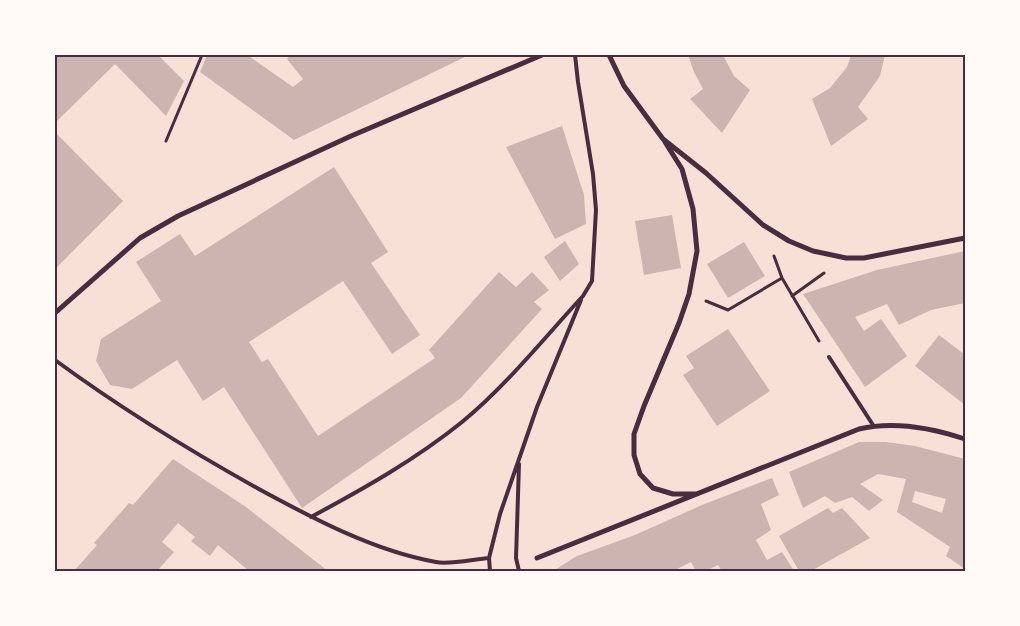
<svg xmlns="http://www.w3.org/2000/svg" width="1020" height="626" font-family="'Titillium Web',sans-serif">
  <rect width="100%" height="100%" fill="#f7e1d7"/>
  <path fill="#ccb4b1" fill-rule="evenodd" d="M 55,55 L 158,55 L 184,81 L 166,116 L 115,64 L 55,123 Z
    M 207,55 L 247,55 L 293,87 L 303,79 L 287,59 L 290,55 L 469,55 L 294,140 L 200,72 Z
    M 688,55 L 723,55 L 734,76 L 750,90 L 722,133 L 690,99 L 703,89 L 694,72 Z
    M 851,55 L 885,55 L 880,76 L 858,107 L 868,119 L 831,146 L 812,99 L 830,88 L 847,67 Z
    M 562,126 L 584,195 L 586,224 L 555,239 L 506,147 Z
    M 55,132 L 123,201 L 55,269 Z
    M 334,167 L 388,252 L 371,263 L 420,335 L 392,354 L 343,281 L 249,342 L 262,362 L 268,359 L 318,436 L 435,358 L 429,350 L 499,272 L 516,287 L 532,272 L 549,290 L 534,302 L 542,309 L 461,398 L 302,508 L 224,387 L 203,401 L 177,360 L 132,389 L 110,385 L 96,361 L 101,339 L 161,301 L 136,262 L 180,234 L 195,256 Z
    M 672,215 L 681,268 L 644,275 L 635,221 Z
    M 565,241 L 579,264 L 560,281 L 544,257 Z
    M 744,242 L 765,276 L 728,298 L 707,264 Z
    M 965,251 L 965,303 L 931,310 L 899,325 L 887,304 L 855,317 L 864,331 L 881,319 L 907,356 L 865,387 L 803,294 L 877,270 Z
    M 728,329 L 770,391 L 717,426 L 683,375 L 694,368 L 686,356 Z
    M 939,335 L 964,354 L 965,353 L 965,405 L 915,366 Z
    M 859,442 L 886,442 L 915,446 L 965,459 L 965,569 L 946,556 L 950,547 L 897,512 L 906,479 L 878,474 L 860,484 L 883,500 L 869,511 L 852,497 L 835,503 L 825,496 L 803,508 L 789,472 ZM 915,491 L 946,499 L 942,513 L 912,502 Z
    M 173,459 L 246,507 L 328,571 L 249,571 L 218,545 L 210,556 L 191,541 L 195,537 L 178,523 L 162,542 L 174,552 L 157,571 L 74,571 L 97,545 L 94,543 L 129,503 L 133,505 Z
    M 772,478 L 779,495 L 761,504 L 771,530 L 756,540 L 767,560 L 782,552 L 794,571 L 722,571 L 718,565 L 706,571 L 696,571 L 691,562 L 673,571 L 553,571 L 577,556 L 635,535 L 702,505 Z
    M 828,508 L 833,513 L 842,508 L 870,538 L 811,571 L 799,571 L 779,536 Z"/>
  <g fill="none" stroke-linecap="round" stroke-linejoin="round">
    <path stroke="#4a2c40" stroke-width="3" d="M 166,141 L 202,55
      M 774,256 L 782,278 L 819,341
      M 792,296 L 824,273
      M 706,301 L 728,310 L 782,278"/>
    <path stroke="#4a2c40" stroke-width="4" d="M 829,357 L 873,425
      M 55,360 C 119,407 187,449 257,488 C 312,518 374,551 436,562 C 448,565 475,559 489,558
      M 311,517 C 363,489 415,460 462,422 C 506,386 545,337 583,296 L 592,281 L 596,210 L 593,174 L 578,82 L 575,55
      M 490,571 L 489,558 L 500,514 L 537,407 L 581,300
      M 519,571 L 516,558 L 519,464"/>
    <path stroke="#4a2c40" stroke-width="5" d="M 609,55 L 624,86 L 663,139 L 706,173 L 763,225 L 789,241 L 813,251 L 846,258 L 864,258 L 965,238
      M 665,142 L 682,169 L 693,209 L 697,251 L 689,294 L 679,323 L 644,406 L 634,434 L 634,455 L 640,474 L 653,488 L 673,494 L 697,494
      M 55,313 L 140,238 L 178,216 L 351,136 L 542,55
      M 537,558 L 859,429 C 893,421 932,428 965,439"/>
  </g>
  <rect width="1020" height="626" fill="none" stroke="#fffaf5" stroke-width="112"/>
  <rect x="56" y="56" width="908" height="514" fill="none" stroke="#4a2c40" stroke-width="2"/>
</svg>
